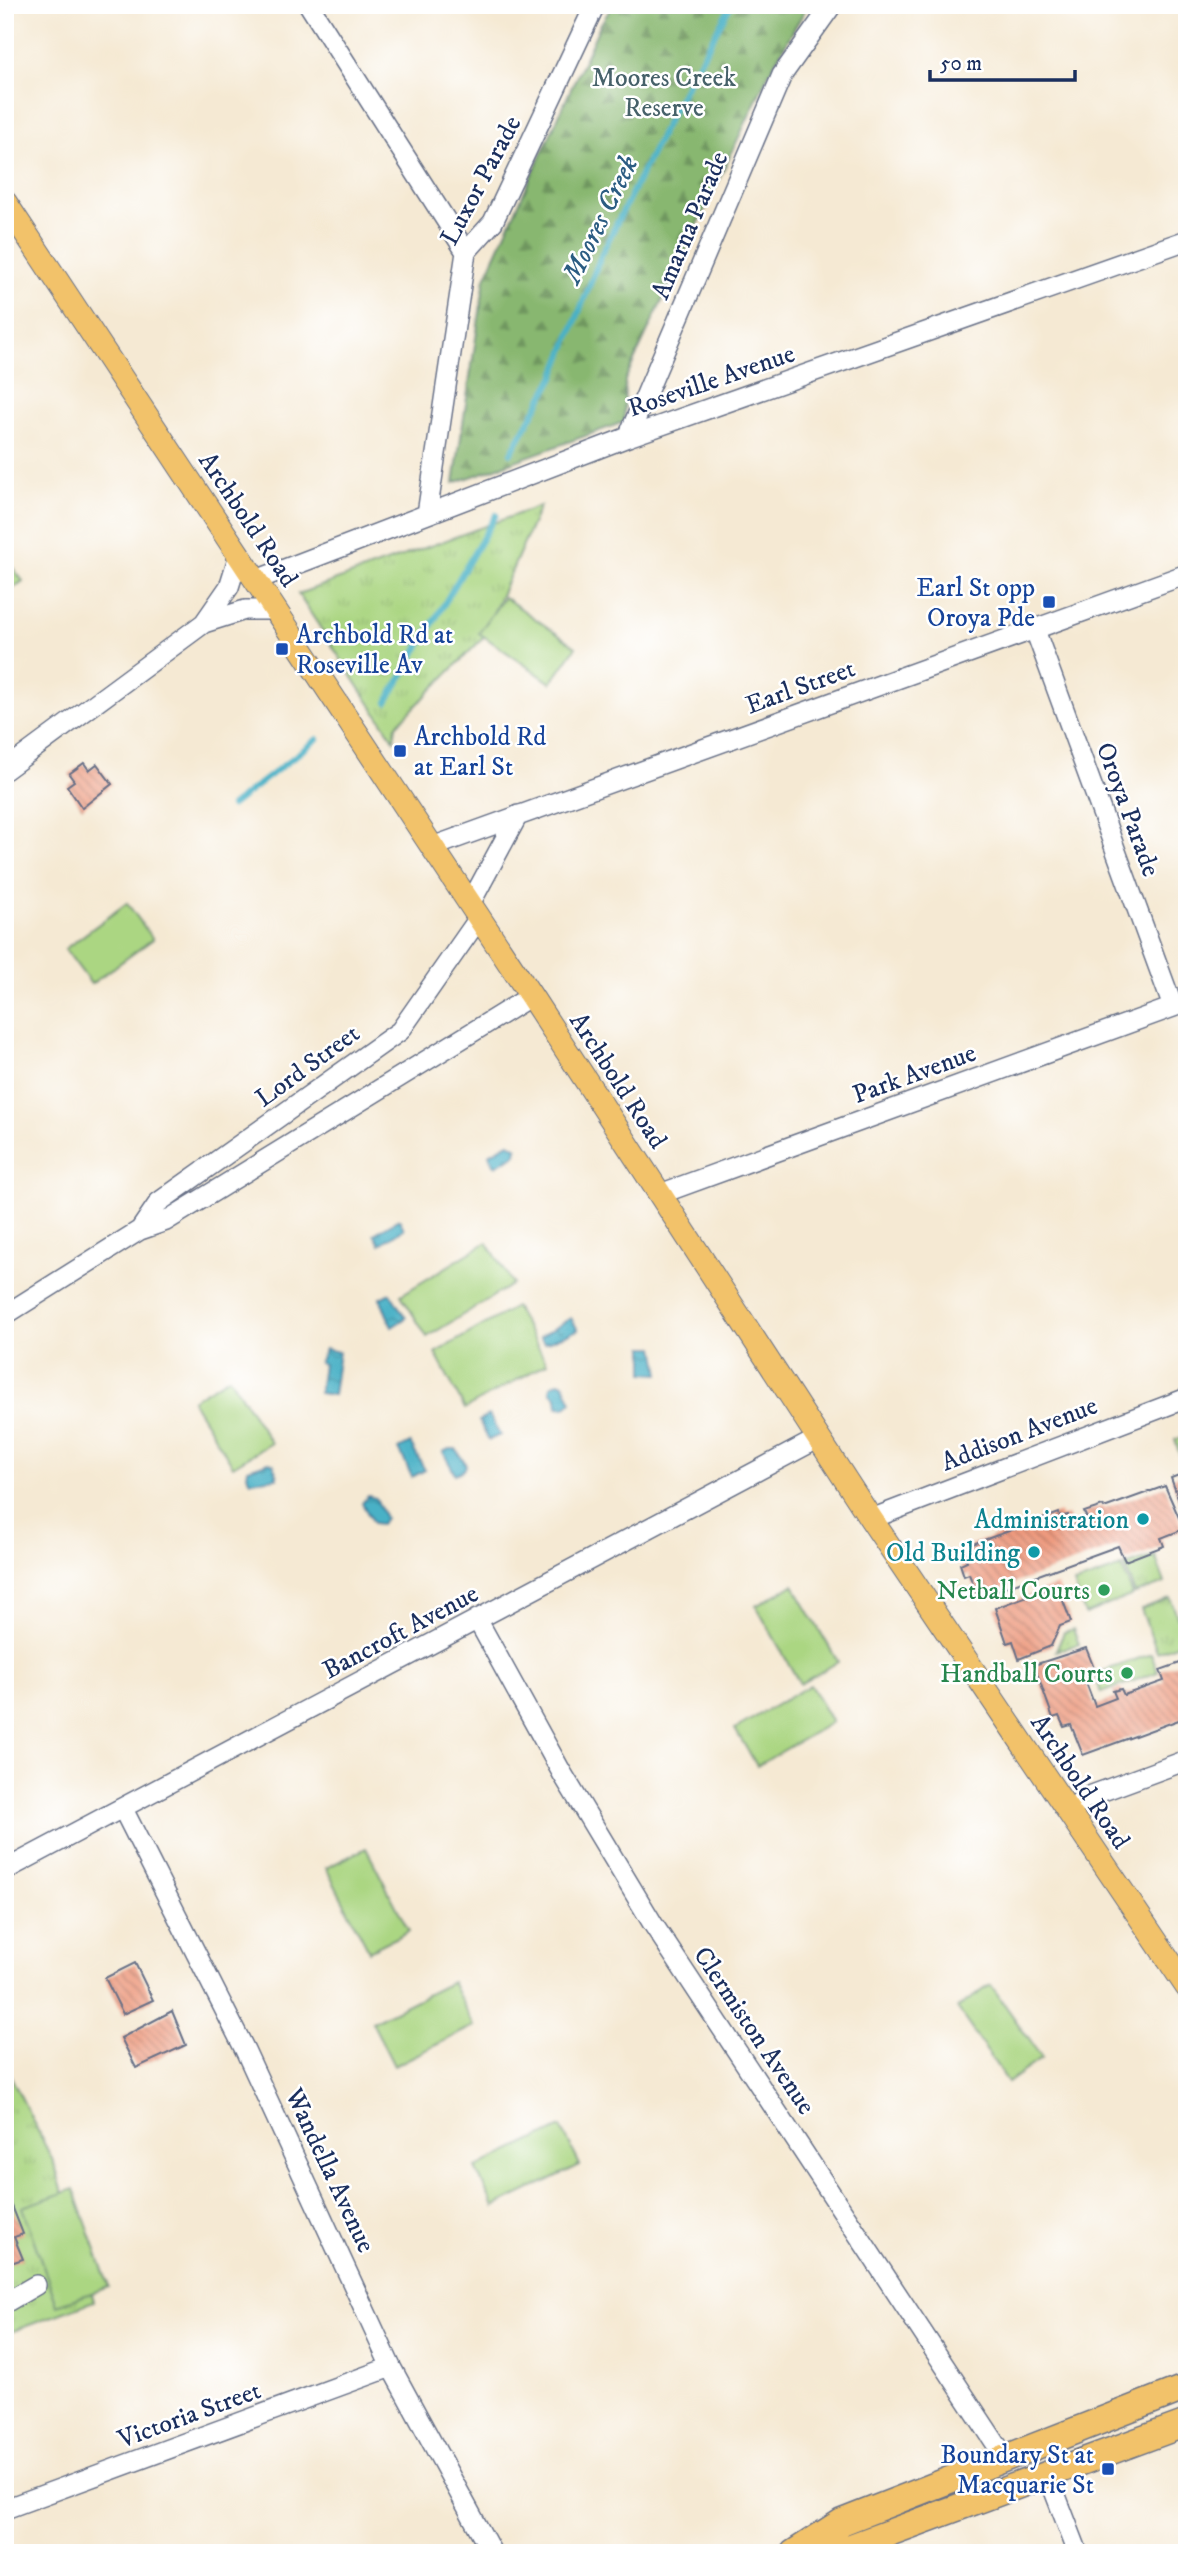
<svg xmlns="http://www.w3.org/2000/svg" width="1192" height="2558" font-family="'IM FELL DW Pica',serif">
  <defs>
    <pattern id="grass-dots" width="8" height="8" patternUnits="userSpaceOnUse" patternTransform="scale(1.75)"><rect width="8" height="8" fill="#abd682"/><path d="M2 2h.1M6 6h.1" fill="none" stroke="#93b873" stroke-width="1.8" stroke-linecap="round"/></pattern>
    <pattern id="forest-firs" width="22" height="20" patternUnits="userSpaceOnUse" patternTransform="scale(1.75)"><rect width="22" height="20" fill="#88b770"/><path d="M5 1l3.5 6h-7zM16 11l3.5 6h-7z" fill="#6e955f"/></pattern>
    <pattern id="park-tufts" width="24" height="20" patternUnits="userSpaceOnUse" patternTransform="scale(1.75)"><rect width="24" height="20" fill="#abd682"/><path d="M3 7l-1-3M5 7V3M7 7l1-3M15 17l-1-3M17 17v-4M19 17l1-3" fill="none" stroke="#93b873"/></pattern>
    <pattern id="water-ripples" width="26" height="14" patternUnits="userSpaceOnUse" patternTransform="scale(1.75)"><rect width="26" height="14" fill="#48b1c6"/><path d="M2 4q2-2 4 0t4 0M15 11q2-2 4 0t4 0" fill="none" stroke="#3b90a4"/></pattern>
    <pattern id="building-back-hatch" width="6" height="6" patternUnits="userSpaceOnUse" patternTransform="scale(1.75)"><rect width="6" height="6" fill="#ee9a7e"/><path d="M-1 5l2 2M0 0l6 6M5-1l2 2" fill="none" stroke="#c07e6a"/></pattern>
  </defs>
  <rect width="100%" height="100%" fill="#fff"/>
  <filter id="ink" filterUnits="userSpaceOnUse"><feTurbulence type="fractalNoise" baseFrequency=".0143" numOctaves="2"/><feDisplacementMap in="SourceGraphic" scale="14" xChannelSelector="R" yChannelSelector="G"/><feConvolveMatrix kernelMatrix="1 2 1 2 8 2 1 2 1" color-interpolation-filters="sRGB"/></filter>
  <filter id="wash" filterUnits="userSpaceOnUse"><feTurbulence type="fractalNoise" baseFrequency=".00686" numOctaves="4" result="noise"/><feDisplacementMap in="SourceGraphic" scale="28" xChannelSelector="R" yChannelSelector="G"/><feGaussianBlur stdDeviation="1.57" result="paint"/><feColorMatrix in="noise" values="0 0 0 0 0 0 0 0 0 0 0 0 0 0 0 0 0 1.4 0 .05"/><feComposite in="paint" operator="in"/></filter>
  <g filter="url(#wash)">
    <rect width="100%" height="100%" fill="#f5e9d3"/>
    <path fill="url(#grass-dots)" stroke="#638270" stroke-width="2" d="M 1073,1629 L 1079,1644 L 1056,1651 L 1064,1632 Z"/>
    <path fill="url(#forest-firs)" stroke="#527367" stroke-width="2" d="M 613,5 L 808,5 L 769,73 L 625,380 L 624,422 L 454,483 L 485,278 L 600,25 Z"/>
    <path fill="url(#park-tufts)" stroke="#638270" stroke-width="2" d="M 540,506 L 482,639 L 396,726 L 394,740 L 298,594 Z
      M 1155,1556 L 1165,1583 L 1135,1594 L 1125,1566 Z
      M 1170,1598 L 1187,1641 L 1157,1652 L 1141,1609 Z
      M 5,2065 L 55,2165 L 94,2301 L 5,2334 Z"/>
    <path fill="#abd682" stroke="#638270" stroke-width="2" d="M 5,558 L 23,581 L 5,594 Z
      M 504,597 L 576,647 L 551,683 L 479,633 Z
      M 127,903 L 153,939 L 91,984 L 65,949 Z
      M 487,1242 L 513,1284 L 427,1337 L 401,1295 Z
      M 515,1307 L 547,1363 L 465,1409 L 435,1353 Z
      M 229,1377 L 271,1443 L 233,1466 L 192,1400 Z
      M 1187,1436 L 1187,1467 L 1184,1468 L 1175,1440 Z
      M 1122,1567 L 1133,1595 L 1085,1614 L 1074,1584 Z
      M 793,1585 L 838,1662 L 800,1684 L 756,1606 Z
      M 1151,1654 L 1158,1672 L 1101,1693 L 1095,1674 Z
      M 810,1685 L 832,1722 L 757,1766 L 735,1729 Z
      M 366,1848 L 409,1931 L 369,1951 L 326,1868 Z
      M 452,1982 L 474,2026 L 394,2066 L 372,2022 Z
      M 991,1985 L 1042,2058 L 1008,2082 L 957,2008 Z
      M 561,2127 L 580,2165 L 494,2207 L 475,2168 Z
      M 74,2189 L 109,2287 L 57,2305 L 22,2207 Z"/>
    <path fill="url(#water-ripples)" stroke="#327092" stroke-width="2" d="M 509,1143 L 517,1148 L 516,1154 L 495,1166 L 489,1154 Z
      M 399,1219 L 404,1229 L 380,1244 L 374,1234 Z
      M 390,1293 L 406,1318 L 392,1327 L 380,1298 Z
      M 571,1318 L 578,1330 L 544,1343 L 540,1337 Z
      M 644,1347 L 655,1347 L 660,1374 L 644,1373 Z
      M 325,1349 L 339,1352 L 333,1395 L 319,1393 L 323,1364 L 319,1363 Z
      M 558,1382 L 564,1384 L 572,1402 L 564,1408 L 558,1407 L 557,1397 L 550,1391 L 551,1386 Z
      M 489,1415 L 500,1435 L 489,1440 L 479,1421 Z
      M 410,1443 L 425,1470 L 412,1477 L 399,1449 Z
      M 449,1449 L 456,1449 L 466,1465 L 464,1470 L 455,1474 L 443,1452 Z
      M 269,1462 L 274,1464 L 277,1478 L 251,1481 L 247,1475 L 248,1469 Z
      M 368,1496 L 376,1498 L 385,1518 L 381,1524 L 373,1523 L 362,1503 Z"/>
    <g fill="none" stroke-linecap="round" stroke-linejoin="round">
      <path stroke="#48b1c6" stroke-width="6" d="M 511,453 L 554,377 L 602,253 L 676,104 L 731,5
        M 387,702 L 496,515
        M 231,806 L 317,739"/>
    </g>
    <g id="blocks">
      <path fill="url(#building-back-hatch)" d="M 84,763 L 89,770 L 97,764 L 112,784 L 82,808 L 67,786 L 74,781 L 69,774 Z
        M 1187,1472 L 1187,1519 L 1186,1520 L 1171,1478 Z
        M 1165,1486 L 1184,1529 L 1161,1538 L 1164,1546 L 1125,1561 L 1118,1546 L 978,1597 L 969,1574 L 964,1576 L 960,1564 L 967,1561 L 964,1554 L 971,1551 L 970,1545 L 1059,1513 L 1060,1517 L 1068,1515 L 1072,1526 L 1088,1521 L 1084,1512 L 1103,1506 L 1104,1508 Z
        M 1057,1585 L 1071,1622 L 1060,1626 L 1051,1646 L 1019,1659 L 1013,1641 L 1007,1643 L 995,1608 Z
        M 1086,1648 L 1094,1668 L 1082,1672 L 1095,1706 L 1116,1698 L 1113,1691 L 1121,1689 L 1124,1695 L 1164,1681 L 1160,1670 L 1180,1663 L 1184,1673 L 1187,1672 L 1187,1717 L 1083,1755 L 1071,1725 L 1064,1727 L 1059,1716 L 1053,1718 L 1034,1665 Z
        M 135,1963 L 153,2000 L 123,2014 L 105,1978 Z
        M 172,2011 L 186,2045 L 136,2068 L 121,2038 Z
        M 5,2188 L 23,2234 L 14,2237 L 23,2259 L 5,2265 Z"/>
    </g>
  </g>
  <g filter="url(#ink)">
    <use href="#blocks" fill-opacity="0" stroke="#677087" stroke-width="2"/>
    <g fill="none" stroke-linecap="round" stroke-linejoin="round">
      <g stroke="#677087" stroke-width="22">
        <path id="minor" d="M 309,5 L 466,252
          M 628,437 L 782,75 L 832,5
          M 427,514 L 466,252 L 493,222 L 595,5
          M 256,580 L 628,437 L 1187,240
          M 204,623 L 229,587 L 239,555
          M 1035,630 L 1173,1007
          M 5,770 L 204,623 L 245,610 L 276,610
          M 432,847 L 1187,574
          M 470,904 L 518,815
          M 660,1194 L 1187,1002
          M 140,1230 L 159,1202 L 400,1031 L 479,918
          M 5,1315 L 140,1230 L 166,1221 L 531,996
          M 871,1519 L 1187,1398
          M 477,1619 L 562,1773 L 653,1924 L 1006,2459
          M 123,1809 L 245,2050 L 391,2367 L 492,2553
          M 1067,1810 L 1092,1795 L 1187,1760
          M 5,1870 L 819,1438
          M 5,2303 L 36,2285
          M 1048,2475 L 1078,2553
          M 5,2509 L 391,2367"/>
      </g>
      <g stroke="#677087" stroke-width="25">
        <path id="major" d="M 5,202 L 531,996 L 871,1519 L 1187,1987"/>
      </g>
      <g stroke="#677087" stroke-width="29">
        <path id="highway" d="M 794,2553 L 842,2522 L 1187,2387
          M 816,2553 L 851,2547 L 1187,2423"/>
      </g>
      <use href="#minor" stroke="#fff" stroke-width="19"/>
      <use href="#major" stroke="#f2c26a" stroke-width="23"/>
      <use href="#highway" stroke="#f2c26a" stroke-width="26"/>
    </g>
  </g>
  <g fill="#1a4fb4" stroke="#fff" stroke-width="2.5">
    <rect x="1042" y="595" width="14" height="14" rx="3.5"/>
    <rect x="275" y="642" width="14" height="14" rx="3.5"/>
    <rect x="393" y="744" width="14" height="14" rx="3.5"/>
    <rect x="1101" y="2462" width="14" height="14" rx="3.5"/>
  </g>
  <g fill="#0f9aa8" stroke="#fff" stroke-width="2.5">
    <circle cx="1143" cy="1519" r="7"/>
    <circle cx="1034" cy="1552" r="7"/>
  </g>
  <g fill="#2e9e5b" stroke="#fff" stroke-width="2.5">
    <circle cx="1104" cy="1590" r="7"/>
    <circle cx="1127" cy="1673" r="7"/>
  </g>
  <g text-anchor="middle" stroke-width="5" stroke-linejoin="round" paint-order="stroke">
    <g font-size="26" fill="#466169" stroke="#fff">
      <text x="664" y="86">Moores Creek<tspan x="664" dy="30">Reserve</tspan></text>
    </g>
    <g font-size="26" fill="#1b2f5e" stroke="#fff">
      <text transform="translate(480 180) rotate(-62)" y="9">Luxor Parade</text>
      <text transform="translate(689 225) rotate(-67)" y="9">Amarna Parade</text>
      <text transform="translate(711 380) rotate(-19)" y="9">Roseville Avenue</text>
      <text transform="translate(249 519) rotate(56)" y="9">Archbold Road</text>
      <text transform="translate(800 686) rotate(-20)" y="9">Earl Street</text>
      <text transform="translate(1129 809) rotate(70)" y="9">Oroya Parade</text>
      <text transform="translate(307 1065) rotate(-36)" y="9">Lord Street</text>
      <text transform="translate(914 1073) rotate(-20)" y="9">Park Avenue</text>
      <text transform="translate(619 1080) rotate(57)" y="9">Archbold Road</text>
      <text transform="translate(1019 1433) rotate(-21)" y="9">Addison Avenue</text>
      <text transform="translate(400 1631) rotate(-28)" y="9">Bancroft Avenue</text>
      <text transform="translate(1081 1781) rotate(56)" y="9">Archbold Road</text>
      <text transform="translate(755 2030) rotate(56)" y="9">Clermiston Avenue</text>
      <text transform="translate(331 2170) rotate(65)" y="9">Wandella Avenue</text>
      <text transform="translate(189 2414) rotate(-20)" y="9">Victoria Street</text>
    </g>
    <g font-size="26" fill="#164399" stroke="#fff" text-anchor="end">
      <text x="1035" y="596">Earl St opp<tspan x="1035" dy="30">Oroya Pde</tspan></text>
      <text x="296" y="643" text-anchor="start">Archbold Rd at<tspan x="296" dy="30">Roseville Av</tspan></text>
      <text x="414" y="745" text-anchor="start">Archbold Rd<tspan x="414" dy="30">at Earl St</tspan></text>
      <text x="1094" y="2463">Boundary St at<tspan x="1094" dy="30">Macquarie St</tspan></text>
    </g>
    <g font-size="26" fill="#0d838f" stroke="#fff" text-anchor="end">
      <text x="1129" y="1528">Administration</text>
      <text x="1020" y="1561">Old Building</text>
    </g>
    <g font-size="26" fill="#27864d" stroke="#fff" text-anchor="end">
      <text x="1090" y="1599">Netball Courts</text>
      <text x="1113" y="1682">Handball Courts</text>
    </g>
    <g font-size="28" font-style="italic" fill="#2b5c82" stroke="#fff">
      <text transform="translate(599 219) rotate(-64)" y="10">Moores Creek</text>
    </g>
  </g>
  <rect width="1192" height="2558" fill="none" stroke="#fff" stroke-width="28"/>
  <path d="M930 70v10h145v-10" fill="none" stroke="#1b2f5e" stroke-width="3.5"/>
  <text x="940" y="70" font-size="21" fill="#1b2f5e" stroke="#ffffff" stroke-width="5" paint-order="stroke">50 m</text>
</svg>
